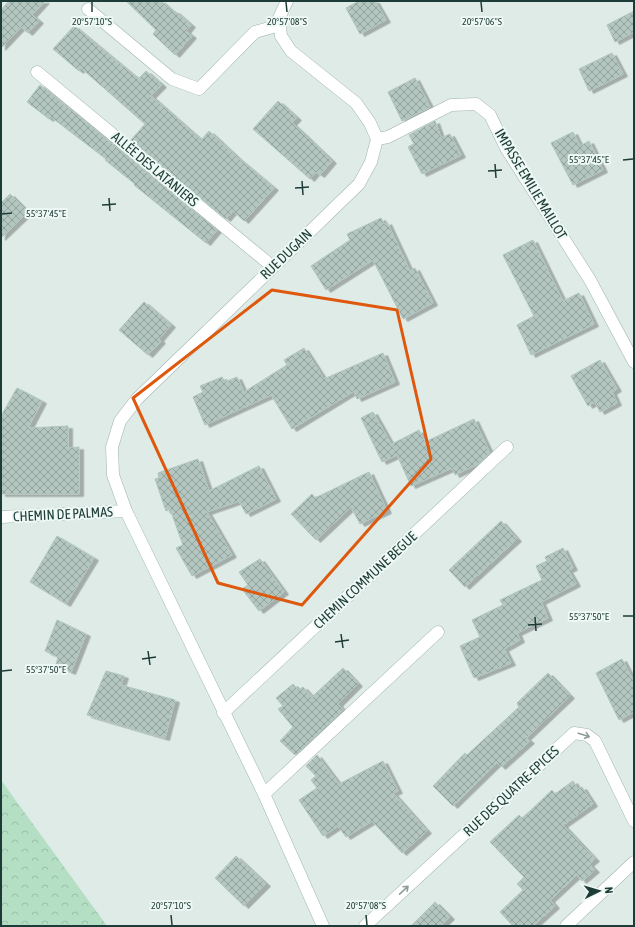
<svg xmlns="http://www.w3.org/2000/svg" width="635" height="927" font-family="'Asap Condensed',sans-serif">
  <defs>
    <pattern id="forest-crowns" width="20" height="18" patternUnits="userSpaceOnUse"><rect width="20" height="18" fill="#b4dfc4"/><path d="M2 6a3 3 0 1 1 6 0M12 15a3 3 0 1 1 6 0" fill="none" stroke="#9ac0a9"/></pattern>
    <pattern id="building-cross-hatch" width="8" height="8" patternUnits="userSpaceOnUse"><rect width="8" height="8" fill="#b3c6c0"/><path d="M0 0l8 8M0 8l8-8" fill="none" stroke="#91a29d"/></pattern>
    <filter id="shadow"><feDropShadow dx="4.5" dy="2.5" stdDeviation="0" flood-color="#0004"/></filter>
  </defs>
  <rect width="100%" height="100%" fill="#deebe6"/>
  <path fill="url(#forest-crowns)" d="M 1,780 L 107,926 L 1,926 Z"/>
  <path fill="url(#building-cross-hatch)" stroke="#b0c5be" filter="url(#shadow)" d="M 9,1 L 45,1 L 32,15 L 39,21 L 28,33 L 21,27 L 1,48 L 1,10 Z
    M 126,1 L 161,1 L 173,12 L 175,11 L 191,25 L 186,31 L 192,36 L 175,55 L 153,34 L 156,30 Z
    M 359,1 L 375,1 L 386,20 L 360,34 L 346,8 Z
    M 634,11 L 634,32 L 615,42 L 607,25 Z
    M 74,26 L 138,79 L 146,71 L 162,85 L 151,96 L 201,140 L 209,131 L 239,159 L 274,188 L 244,221 L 233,211 L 226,219 L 131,140 L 145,124 L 81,68 L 79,71 L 53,49 Z
    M 612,53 L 623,74 L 589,91 L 579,69 Z
    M 415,78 L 430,107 L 402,121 L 388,92 Z
    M 40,85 L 217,230 L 206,243 L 134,185 L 135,184 L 105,160 L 106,159 L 51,117 L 49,119 L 27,102 Z
    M 278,101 L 297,118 L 292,123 L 332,161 L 320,175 L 316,172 L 310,179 L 253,129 Z
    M 435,121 L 441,138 L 450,134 L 461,155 L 422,174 L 408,147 L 414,144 L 409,135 Z
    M 573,132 L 580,146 L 589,141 L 603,170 L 573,185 L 551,143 Z
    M 10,194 L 28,212 L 1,238 L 1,203 Z
    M 381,218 L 384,224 L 387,222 L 410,271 L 415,268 L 433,303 L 403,319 L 373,260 L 326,290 L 311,266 L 350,240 L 347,234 Z
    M 533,240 L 563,301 L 579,293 L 594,324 L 531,355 L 517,325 L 534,316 L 503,255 Z
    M 144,302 L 171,325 L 159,339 L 161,341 L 148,355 L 119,330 Z
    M 304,348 L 324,379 L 383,353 L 395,382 L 357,399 L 354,391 L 292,429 L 271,395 L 205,425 L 193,397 L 203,392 L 200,386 L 222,377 L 225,382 L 237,377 L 244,392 L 287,365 L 284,360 Z
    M 600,360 L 617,389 L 612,392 L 617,403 L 600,412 L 595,402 L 588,406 L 571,376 Z
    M 17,388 L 42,401 L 28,428 L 68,426 L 68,448 L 79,447 L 79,494 L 1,494 L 1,416 Z
    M 373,412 L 395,451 L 392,444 L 419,430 L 425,442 L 474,419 L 490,453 L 478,464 L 455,475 L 452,468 L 411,486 L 397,455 L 382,462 L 361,418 Z
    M 198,459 L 209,491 L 259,466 L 276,499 L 246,514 L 239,501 L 207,512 L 232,555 L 192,576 L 176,548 L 183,545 L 170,509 L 166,511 L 155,479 L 159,478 L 158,473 Z
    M 369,472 L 387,511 L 360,524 L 351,507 L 316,540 L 291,514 L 312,494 L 315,498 Z
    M 501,521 L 517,539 L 465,587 L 449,570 Z
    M 57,536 L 94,558 L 66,604 L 30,582 Z
    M 563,548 L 573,568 L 568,570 L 576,584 L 541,602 L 548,618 L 517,633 L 520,640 L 504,649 L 511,663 L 474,678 L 460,646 L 480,637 L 472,620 L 503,605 L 500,600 L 542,580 L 536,566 L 547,561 L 545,557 Z
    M 260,559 L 284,592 L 259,611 L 242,589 L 248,585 L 239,572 Z
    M 57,620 L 86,634 L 71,672 L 56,665 L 58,657 L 45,651 Z
    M 622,659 L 634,682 L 634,712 L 619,720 L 596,673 Z
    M 343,668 L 358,684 L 338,704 L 343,710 L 295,755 L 280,741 L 293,727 L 278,709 L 283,706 L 276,698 L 293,684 L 298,690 L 303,687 L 312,697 Z
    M 106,671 L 124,676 L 121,685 L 175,700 L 165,738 L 87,715 Z
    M 548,673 L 570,696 L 526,738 L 530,741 L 501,767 L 497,763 L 453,806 L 433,786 L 465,753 L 467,755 L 519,707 L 517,703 Z
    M 317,755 L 339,784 L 383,761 L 398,791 L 393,793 L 427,831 L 402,853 L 372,821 L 346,837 L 338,826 L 323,836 L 299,800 L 317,788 L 311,780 L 316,776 L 306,766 Z
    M 573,781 L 578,789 L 582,787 L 593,804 L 563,825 L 595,859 L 589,864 L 595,870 L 582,881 L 577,875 L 550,900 L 555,906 L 533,926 L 513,926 L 500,912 L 523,890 L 517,884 L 524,877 L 490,842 L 519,815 L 522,818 L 530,811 L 552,790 L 555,794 Z
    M 236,856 L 266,884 L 244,906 L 215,878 Z
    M 435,902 L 450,917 L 441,926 L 411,926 Z"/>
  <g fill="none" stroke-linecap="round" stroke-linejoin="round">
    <g stroke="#a1b3ae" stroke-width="13">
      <path id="street" d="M 88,9 L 172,79 L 199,89 L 255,32 L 280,25
        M 37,72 L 273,267
        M 377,139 L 388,137 L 451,105 L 476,104 L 490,115 L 506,148 L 590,280 L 634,362
        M 126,511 L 113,475 L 112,447 L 120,421 L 137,399 L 359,184 L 371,162 L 377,139 L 370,123 L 356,103 L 291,51 L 281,36 L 279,18 L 287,1
        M 223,713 L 507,447
        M 264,794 L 438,632
        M 365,926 L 574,733 L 587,735 L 595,741 L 634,821
        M 566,926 L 634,862"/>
    </g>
    <g stroke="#9cb8b0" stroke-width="13">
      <path id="secondary" d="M 1,517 L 126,511 L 264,794 L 323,926"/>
    </g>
    <use href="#street" stroke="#fff" stroke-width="12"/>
    <use href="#secondary" stroke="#fff" stroke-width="12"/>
  </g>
  <defs><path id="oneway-shaft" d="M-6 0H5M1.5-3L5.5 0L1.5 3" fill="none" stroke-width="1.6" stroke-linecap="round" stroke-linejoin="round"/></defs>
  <g stroke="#8e9e9b">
    <use href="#oneway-shaft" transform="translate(584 735) rotate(18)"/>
    <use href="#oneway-shaft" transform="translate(404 890) rotate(-43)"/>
  </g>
  <path fill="none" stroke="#de580e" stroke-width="3" stroke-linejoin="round" d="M 272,290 L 397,310 L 431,459 L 302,605 L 218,583 L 133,398 Z"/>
  <path fill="none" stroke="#1e3c37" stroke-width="1.5" d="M 92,2 L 92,12M 286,2 L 287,12M 481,2 L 482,12M 623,160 L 633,159M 495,164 L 496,178M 488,171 L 502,170M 302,181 L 303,195M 295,188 L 309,187M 109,198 L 110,211M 102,205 L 116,204M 2,214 L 12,213M 623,616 L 633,616M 535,617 L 536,631M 528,625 L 542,624M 341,634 L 343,648M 335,642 L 349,640M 148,651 L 150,665M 142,659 L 156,657M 2,671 L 12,670M 171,915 L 172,925M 366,915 L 367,925"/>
  <g text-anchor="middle" stroke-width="4" stroke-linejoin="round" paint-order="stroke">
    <g font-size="14" fill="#1e3c37" stroke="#eef8f4">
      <text transform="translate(155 169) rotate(40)" y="5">ALLÉE DES LATANIERS</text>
      <text transform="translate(531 184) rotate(59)" y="5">IMPASSE EMILIE MAILLOT</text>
      <text transform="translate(286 254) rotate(-44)" y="5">RUE DUGAIN</text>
      <text transform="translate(63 514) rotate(-3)" y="5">CHEMIN DE PALMAS</text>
      <text transform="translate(365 580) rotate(-43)" y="5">CHEMIN COMMUNE BEGUE</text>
      <text transform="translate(511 791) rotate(-43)" y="5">RUE DES QUATRE-EPICES</text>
    </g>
  </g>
  <g font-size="10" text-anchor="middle" fill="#1e3c37" stroke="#eef8f4" stroke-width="4" stroke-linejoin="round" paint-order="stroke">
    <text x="92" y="25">20°57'10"S</text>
    <text x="287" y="25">20°57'08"S</text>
    <text x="482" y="25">20°57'06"S</text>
    <text x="589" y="163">55°37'45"E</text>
    <text x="46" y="217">55°37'45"E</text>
    <text x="589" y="620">55°37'50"E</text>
    <text x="46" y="673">55°37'50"E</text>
    <text x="171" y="909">20°57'10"S</text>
    <text x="366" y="909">20°57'08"S</text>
  </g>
  <rect width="635" height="927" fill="none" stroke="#1e3c37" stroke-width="4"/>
  <g transform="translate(599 891) rotate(85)" stroke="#eef8f4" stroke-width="3" paint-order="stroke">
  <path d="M0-3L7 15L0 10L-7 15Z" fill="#1e3c37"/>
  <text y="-6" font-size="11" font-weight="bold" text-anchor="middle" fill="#1e3c37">N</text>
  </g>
</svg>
